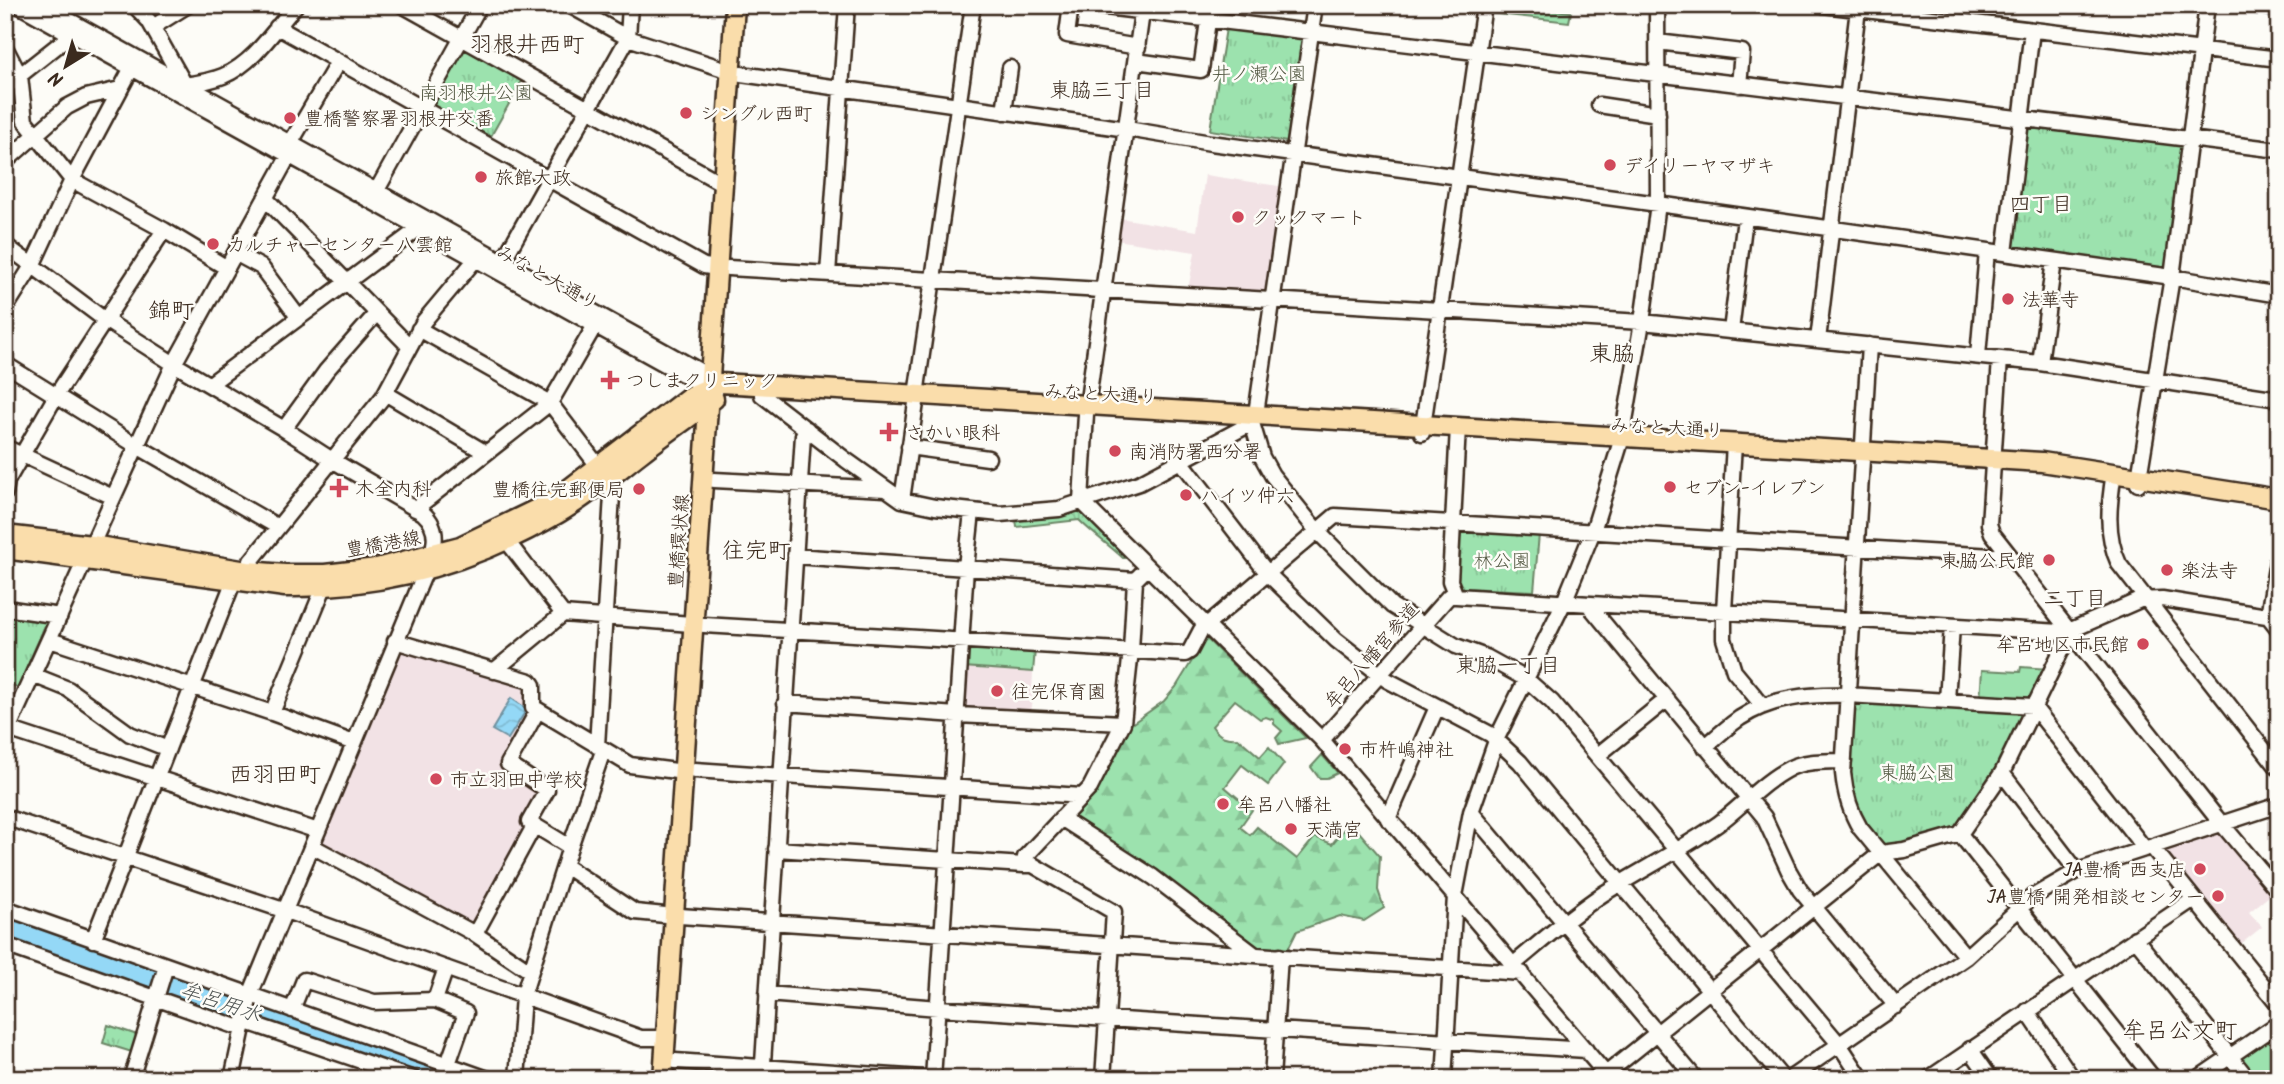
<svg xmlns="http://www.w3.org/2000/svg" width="2284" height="1084" font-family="Kalam,'Klee One',sans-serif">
  <defs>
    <pattern id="forest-firs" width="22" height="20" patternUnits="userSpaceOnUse" patternTransform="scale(1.75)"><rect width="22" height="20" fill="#9ce2ae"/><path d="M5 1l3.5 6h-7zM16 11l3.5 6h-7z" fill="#87c295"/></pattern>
    <pattern id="park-tufts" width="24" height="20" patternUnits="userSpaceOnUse" patternTransform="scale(1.75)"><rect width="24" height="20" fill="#9ce2ae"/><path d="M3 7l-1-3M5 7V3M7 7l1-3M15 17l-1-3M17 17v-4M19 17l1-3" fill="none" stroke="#87c295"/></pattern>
    <pattern id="water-waves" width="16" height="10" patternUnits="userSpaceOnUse" patternTransform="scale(1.75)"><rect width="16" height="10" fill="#94d8f6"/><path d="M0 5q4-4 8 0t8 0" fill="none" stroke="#80bad2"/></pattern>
  </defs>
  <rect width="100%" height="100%" fill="#fdfcf7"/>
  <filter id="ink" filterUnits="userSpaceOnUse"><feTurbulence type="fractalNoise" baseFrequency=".0143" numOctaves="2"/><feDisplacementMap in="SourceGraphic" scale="14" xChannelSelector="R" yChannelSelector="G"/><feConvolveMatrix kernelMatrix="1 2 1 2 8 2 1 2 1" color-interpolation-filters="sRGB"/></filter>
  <g filter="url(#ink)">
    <path fill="#f2e2e5" d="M 1205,175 L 1285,187 L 1268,292 L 1264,295 L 1188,290 L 1195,252 L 1116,240 L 1120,218 L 1197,231 Z
      M 406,650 L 526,684 L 530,717 L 504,766 L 543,792 L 529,826 L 472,928 L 320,847 L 400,653 Z
      M 964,667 L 1033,672 L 1031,715 L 962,710 Z
      M 2222,833 L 2273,893 L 2249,912 L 2262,927 L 2237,947 L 2166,857 L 2166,851 Z"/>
    <path fill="#9ce2ae" stroke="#6c8666" stroke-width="2" d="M 1491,5 L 1514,5 L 1571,12 L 1569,22 L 1490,13 Z
      M 2021,667 L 2048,669 L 2029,703 L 1980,700 L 1982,670 L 2020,672 Z"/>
    <path fill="url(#forest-firs)" stroke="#6c8666" stroke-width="2" d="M 1206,638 L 1306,738 L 1279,744 L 1276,738 L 1282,731 L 1274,724 L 1274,720 L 1266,717 L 1260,719 L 1235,700 L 1212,726 C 1219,737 1226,739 1238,738 L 1260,757 L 1269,747 L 1284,764 L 1268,785 L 1242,765 L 1225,787 L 1252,810 L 1240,827 L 1250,835 L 1257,827 L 1297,859 L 1315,837 L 1332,844 L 1349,823 L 1355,825 L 1359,832 L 1380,856 L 1378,890 L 1384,908 L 1364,921 L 1340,916 L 1297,931 L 1287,951 L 1257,951 L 1070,818 L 1092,792 L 1130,725 L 1164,701 L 1176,687 Z
      M 1322,755 L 1338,773 L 1327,778 L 1319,778 L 1311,767 Z"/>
    <path fill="url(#park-tufts)" stroke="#6c8666" stroke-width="2" d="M 1226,28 L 1301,36 L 1304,41 L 1287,142 L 1210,130 Z
      M 462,45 L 523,79 L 491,136 L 487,139 L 429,107 Z
      M 2030,124 L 2181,141 L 2185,146 L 2169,264 L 2162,269 L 2015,249 L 2011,244 L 2024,129 Z
      M 1076,510 L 1080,511 L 1128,558 L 1123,558 C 1108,544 1093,534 1079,520 L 1017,527 L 1016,519 Z
      M 1458,527 L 1539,534 L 1534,591 L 1462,588 L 1456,583 Z
      M 5,614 L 43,619 L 46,623 L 18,688 L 5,681 Z
      M 967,646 L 1035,650 L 1033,672 L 964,667 Z
      M 1857,700 L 1939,705 L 2021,712 L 2023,717 L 2003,764 L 1958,831 L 1885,848 L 1863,823 L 1849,787 L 1852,704 Z
      M 108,1025 L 140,1036 L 135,1053 L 103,1043 Z
      M 2279,1028 L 2279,1079 L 2255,1079 L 2239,1058 Z"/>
    <path fill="url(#water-waves)" stroke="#7092a0" stroke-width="2" d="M 2181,5 L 2279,5 L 2279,17 Z
      M 511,698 L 527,709 L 508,739 L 492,730 Z"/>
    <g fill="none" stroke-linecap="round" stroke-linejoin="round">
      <path stroke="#94d8f6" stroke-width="18" d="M 5,926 L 437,1079"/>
      <g stroke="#3b2a1e" stroke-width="19">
        <path id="minor" d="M 18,5 L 715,392
          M 42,5 L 716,380
          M 134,5 L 149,21 L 185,85 C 198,83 211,81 223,76 C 254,63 275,29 296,5
          M 402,5 L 723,184
          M 569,5 L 628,38 L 730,71
          M 1071,5 L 1067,35 L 1138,47
          M 1089,5 L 2279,150
          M 1143,5 L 1086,414 L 1081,501 L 1322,740 L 1610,1079
          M 1823,5 L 2279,59
          M 153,27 L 188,5
          M 277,27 L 704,266 L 717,268
          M 1657,42 L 1742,52 L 1739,85
          M 5,47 L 20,76 L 25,121 L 72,180 L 164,230 L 227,268
          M 1136,61 L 1201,70 L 1208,21
          M 741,74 L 1127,129 L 1211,143 L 1658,204 L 2172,277 L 2279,295
          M 5,87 L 71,35
          M 1599,105 L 1658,114
          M 1004,112 L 1010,68
          M 5,162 L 67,107 L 86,97 L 120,89
          M 265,198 L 410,347
          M 372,199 L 480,5
          M 5,245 L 105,320 L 174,364 L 284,429 L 332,460 L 423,513 C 442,530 434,550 426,570 L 250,995 L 232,1079
          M 235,253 L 261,267 L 299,318
          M 2005,253 L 2032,30
          M 499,268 L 628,38 L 630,5
          M 728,268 L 1642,322 L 2040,363 L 2279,399
          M 828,274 L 847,5
          M 5,309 L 32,266 L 72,180 L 136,60
          M 419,329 L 550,403 L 608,479 L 612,495 L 597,746
          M 1731,331 L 1745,218
          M 1818,340 L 1858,9
          M 1869,345 L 1843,773 C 1845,793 1849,810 1860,828 L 1966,957
          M 1978,356 L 1987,251
          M 2000,359 L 1989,524 L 1992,533 L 2216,817 L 2279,892
          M 2040,363 L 2054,261
          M 5,364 L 137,446 L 278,527
          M 210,384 L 418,229
          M 385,393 L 486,453
          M 762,395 L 846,460 L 902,500 L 935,507 L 1000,514 L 1059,509 L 1139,483 L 1252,423 L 1262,457 L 1272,475 L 1317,531 L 1392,606 L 1456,646 L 1486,657 L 1526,679 L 1552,702 L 1839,1044 L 1862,1079
          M 916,395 L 973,5
          M 1253,422 L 1256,414 L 1315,5
          M 284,429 L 326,371 L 376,314
          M 1422,433 L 1484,5
          M 1734,444 L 1724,611 L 1724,639 L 1734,671 L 1763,706
          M 5,447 L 113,497
          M 909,447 L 988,458
          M 1181,461 L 1268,574 L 1336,640 L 1387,680 L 1490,734 L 1520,762 L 1783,1079
          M 2114,472 C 2109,504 2105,534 2119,564 L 2279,769
          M 714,480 L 885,489
          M 2138,484 L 2172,277 L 2207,5
          M 5,493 L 7,481 L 57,394 L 164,230
          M 902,500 L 916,403
          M 415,509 L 550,403 L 594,327
          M 507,541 L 563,614 L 704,625 L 1185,654 L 1190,651 L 1201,630 L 1335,516 L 2010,557
          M 2279,549 L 2268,616 L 2279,630
          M 795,556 L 1135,580
          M 247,571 L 251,561 L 383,397 L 424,321 L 480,254
          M 1456,596 L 2060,632 L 2069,631 L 2140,600 L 2162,599 L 2279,618
          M 1588,604 L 1764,817 L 1789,871 L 1800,890 L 1896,1006
          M 5,608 L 60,616
          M 50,640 L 272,713 L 354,743
          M 395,641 L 530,681 L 533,685 L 533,707 L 630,765 L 684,772
          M 494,671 L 563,614
          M 33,675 L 68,689 L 130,734 L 168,749
          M 1947,700 L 1952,626
          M 785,703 L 957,715 L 1123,723
          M 538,710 L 508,764 L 547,790 L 529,822 L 570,847
          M 272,713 L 324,587
          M 8,729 L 318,831
          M 5,736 L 174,364 L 288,157 L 294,137 L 338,62
          M 1322,740 L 1449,596 L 1456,596 L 1450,581 L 1458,427
          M 1705,747 C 1716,737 1727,727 1740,718 C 1772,697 1810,694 1847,695 L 2033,706 L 2145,849
          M 1598,755 L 1666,700
          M 695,770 L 1081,796
          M 2002,773 L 2077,871
          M 1471,812 L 1696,1079
          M 5,817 L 286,911 L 641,1038 L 666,1038
          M 1061,818 L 1153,877 L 1254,954
          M 1388,819 L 1437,707
          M 1960,834 L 2154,1079
          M 312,846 L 475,934 L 530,971
          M 2152,847 L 2279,1005
          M 776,849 L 1024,865 L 1025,857 L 1090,788 L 1123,723 L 1131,650 L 1135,580 L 1147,568
          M 1024,865 L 1033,865 L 1114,912 L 1103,1079
          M 565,866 L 635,912 L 665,915 L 1522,973
          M 5,908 L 488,1079
          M 475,934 L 534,826
          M 2135,938 L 2248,1079
          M 93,940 L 234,580
          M 5,945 L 243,1029
          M 1514,964 C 1543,940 1571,915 1603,894 C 1641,870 1681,850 1718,824 C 1742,806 1764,781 1790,768 C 1807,760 1826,762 1844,761
          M 767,994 L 938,1008 L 1586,1050
          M 435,1000 L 466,1013 L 448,1064
          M 292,1010 L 304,980 L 374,1002 L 435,1000 L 446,968
          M 2027,1011 L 2073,1079
          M 244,1021 L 414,1079
          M 1970,1049 L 1991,1079
          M 675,1061 L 937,1079
          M 131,1079 L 166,966
          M 517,1079 L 523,996 L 570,847 L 603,751
          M 762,1079 L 803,435 L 807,429
          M 933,1079 L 966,567 L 972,512
          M 1272,1079 L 1280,956
          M 1444,1079 L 1455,896 L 1471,812 L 1497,738 L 1564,602 L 1593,531 L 1622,438 L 1642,322 L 1658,204 L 1657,5
          M 1593,1079 L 1606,1074 L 1881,853 L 1904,850 L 1960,834 L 2002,773 L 2066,641 L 2069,631
          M 1789,1079 L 1966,957 L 2032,897 L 2077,871 L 2279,805
          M 1928,1079 L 2194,899
          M 2197,1079 L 2279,1023"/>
      </g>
      <g stroke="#3b2a1e" stroke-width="23">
        <path id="major" d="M 5,535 L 92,545 L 247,571 L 285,574 L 325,574 L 377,568 L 460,546 L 553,501 L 690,396 L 720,383 L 2042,462 L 2279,499
          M 5,549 L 285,587 C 383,589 475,562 559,513 C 588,496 615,473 641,453 C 665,434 690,417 714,399
          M 663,1079 L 735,5"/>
      </g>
      <use href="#minor" stroke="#fdfcf7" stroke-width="14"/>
      <use href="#major" stroke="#faddab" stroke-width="18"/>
    </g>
  </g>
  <g fill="#d1495b" stroke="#fdfcf7" stroke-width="2.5">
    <circle cx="686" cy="113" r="7"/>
    <circle cx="290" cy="118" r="7"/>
    <circle cx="1610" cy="165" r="7"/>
    <circle cx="481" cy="177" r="7"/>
    <circle cx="1238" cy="217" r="7"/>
    <circle cx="213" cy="244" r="7"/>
    <circle cx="2008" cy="299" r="7"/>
    <path d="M606.5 369.5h7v7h7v7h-7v7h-7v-7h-7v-7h7z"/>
    <path d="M885.5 421.5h7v7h7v7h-7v7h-7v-7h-7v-7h7z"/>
    <circle cx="1115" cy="451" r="7"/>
    <circle cx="1670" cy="487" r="7"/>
    <path d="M335.5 477.5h7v7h7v7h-7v7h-7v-7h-7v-7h7z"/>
    <circle cx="639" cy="489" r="7"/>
    <circle cx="1186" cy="495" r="7"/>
    <circle cx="2049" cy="560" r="7"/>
    <circle cx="2167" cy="570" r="7"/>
    <circle cx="2143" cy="644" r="7"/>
    <circle cx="997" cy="691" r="7"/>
    <circle cx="1345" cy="749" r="7"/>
    <circle cx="436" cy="779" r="7"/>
    <circle cx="1223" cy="804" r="7"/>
    <circle cx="1291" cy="829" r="7"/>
    <circle cx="2200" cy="869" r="7"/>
    <circle cx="2218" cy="896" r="7"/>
  </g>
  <g text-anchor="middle" stroke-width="5" stroke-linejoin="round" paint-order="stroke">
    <g font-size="19" fill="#535842" stroke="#fdfcf7">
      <text x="1259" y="80">井ノ瀬公園</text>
      <text x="476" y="99">南羽根井公園</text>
      <text x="1502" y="567">林公園</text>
      <text x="1917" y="779">東脇公園</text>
    </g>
    <g font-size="19" fill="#3b2a1e" stroke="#fdfcf7" text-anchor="start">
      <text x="700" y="120">シングル西町</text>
      <text x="304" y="125">豊橋警察署羽根井交番</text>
      <text x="1624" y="172">デイリーヤマザキ</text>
      <text x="495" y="184">旅館大政</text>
      <text x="1252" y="224">クックマート</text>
      <text x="227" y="251">カルチャーセンター八雲館</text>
      <text x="2022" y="306">法華寺</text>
      <text x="626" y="387">つしまクリニック</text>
      <text x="905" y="439">さかい眼科</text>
      <text x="1129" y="458">南消防署西分署</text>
      <text x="1684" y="494">セブン-イレブン</text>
      <text x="355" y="495">木全内科</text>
      <text x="625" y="496" text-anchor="end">豊橋往完郵便局</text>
      <text x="1200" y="502">ハイツ仲六</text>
      <text x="2035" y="567" text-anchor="end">東脇公民館</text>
      <text x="2181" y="577">楽法寺</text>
      <text x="2129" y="651" text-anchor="end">牟呂地区市民館</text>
      <text x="1011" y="698">往完保育園</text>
      <text x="1359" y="756">市杵嶋神社</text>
      <text x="450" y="786">市立羽田中学校</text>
      <text x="1237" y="811">牟呂八幡社</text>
      <text x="1305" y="836">天満宮</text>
      <text x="2186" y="876" text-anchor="end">JA豊橋 西支店</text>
      <text x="2204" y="903" text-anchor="end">JA豊橋 開発相談センター</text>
    </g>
    <g font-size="19" fill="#3b2a1e" stroke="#fdfcf7">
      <text transform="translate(548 277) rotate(29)" y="7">みなと大通り</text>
      <text transform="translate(1101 393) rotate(3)" y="7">みなと大通り</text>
      <text transform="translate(1667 427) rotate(3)" y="7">みなと大通り</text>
      <text transform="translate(678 541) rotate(-86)" y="7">豊橋環状線</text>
      <text transform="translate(383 543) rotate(-10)" y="7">豊橋港線</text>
      <text transform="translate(1371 655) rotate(-49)" y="7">牟呂八幡宮参道</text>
    </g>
    <g font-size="21" fill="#3b2a1e" stroke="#fdfcf7">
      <text x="1102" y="97">東脇三丁目</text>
      <text x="2041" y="211">四丁目</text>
      <text x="2075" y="605">二丁目</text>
      <text x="1508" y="672">東脇一丁目</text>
    </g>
    <g font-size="21" font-style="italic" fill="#515654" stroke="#fdfcf7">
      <text transform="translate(221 1002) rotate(19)" y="7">牟呂用水</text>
    </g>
    <g font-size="23" fill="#3b2a1e" stroke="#fdfcf7">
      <text x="527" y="52">羽根井西町</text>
      <text x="171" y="318">錦町</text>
      <text x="1612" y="361">東脇</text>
      <text x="756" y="558">往完町</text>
      <text x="275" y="782">西羽田町</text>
      <text x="2180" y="1038">牟呂公文町</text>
    </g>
  </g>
  <rect width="2284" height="1084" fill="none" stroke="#fdfcf7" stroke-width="28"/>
  <rect x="14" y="14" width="2256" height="1056" fill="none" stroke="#3b2a1e" stroke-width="2.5" filter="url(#ink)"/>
  <g transform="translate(66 66) rotate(217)" stroke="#fdfcf7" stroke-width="5" paint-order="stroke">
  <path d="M0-5L12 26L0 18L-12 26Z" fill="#3b2a1e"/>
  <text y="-10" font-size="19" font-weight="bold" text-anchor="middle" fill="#3b2a1e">N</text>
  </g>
</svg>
